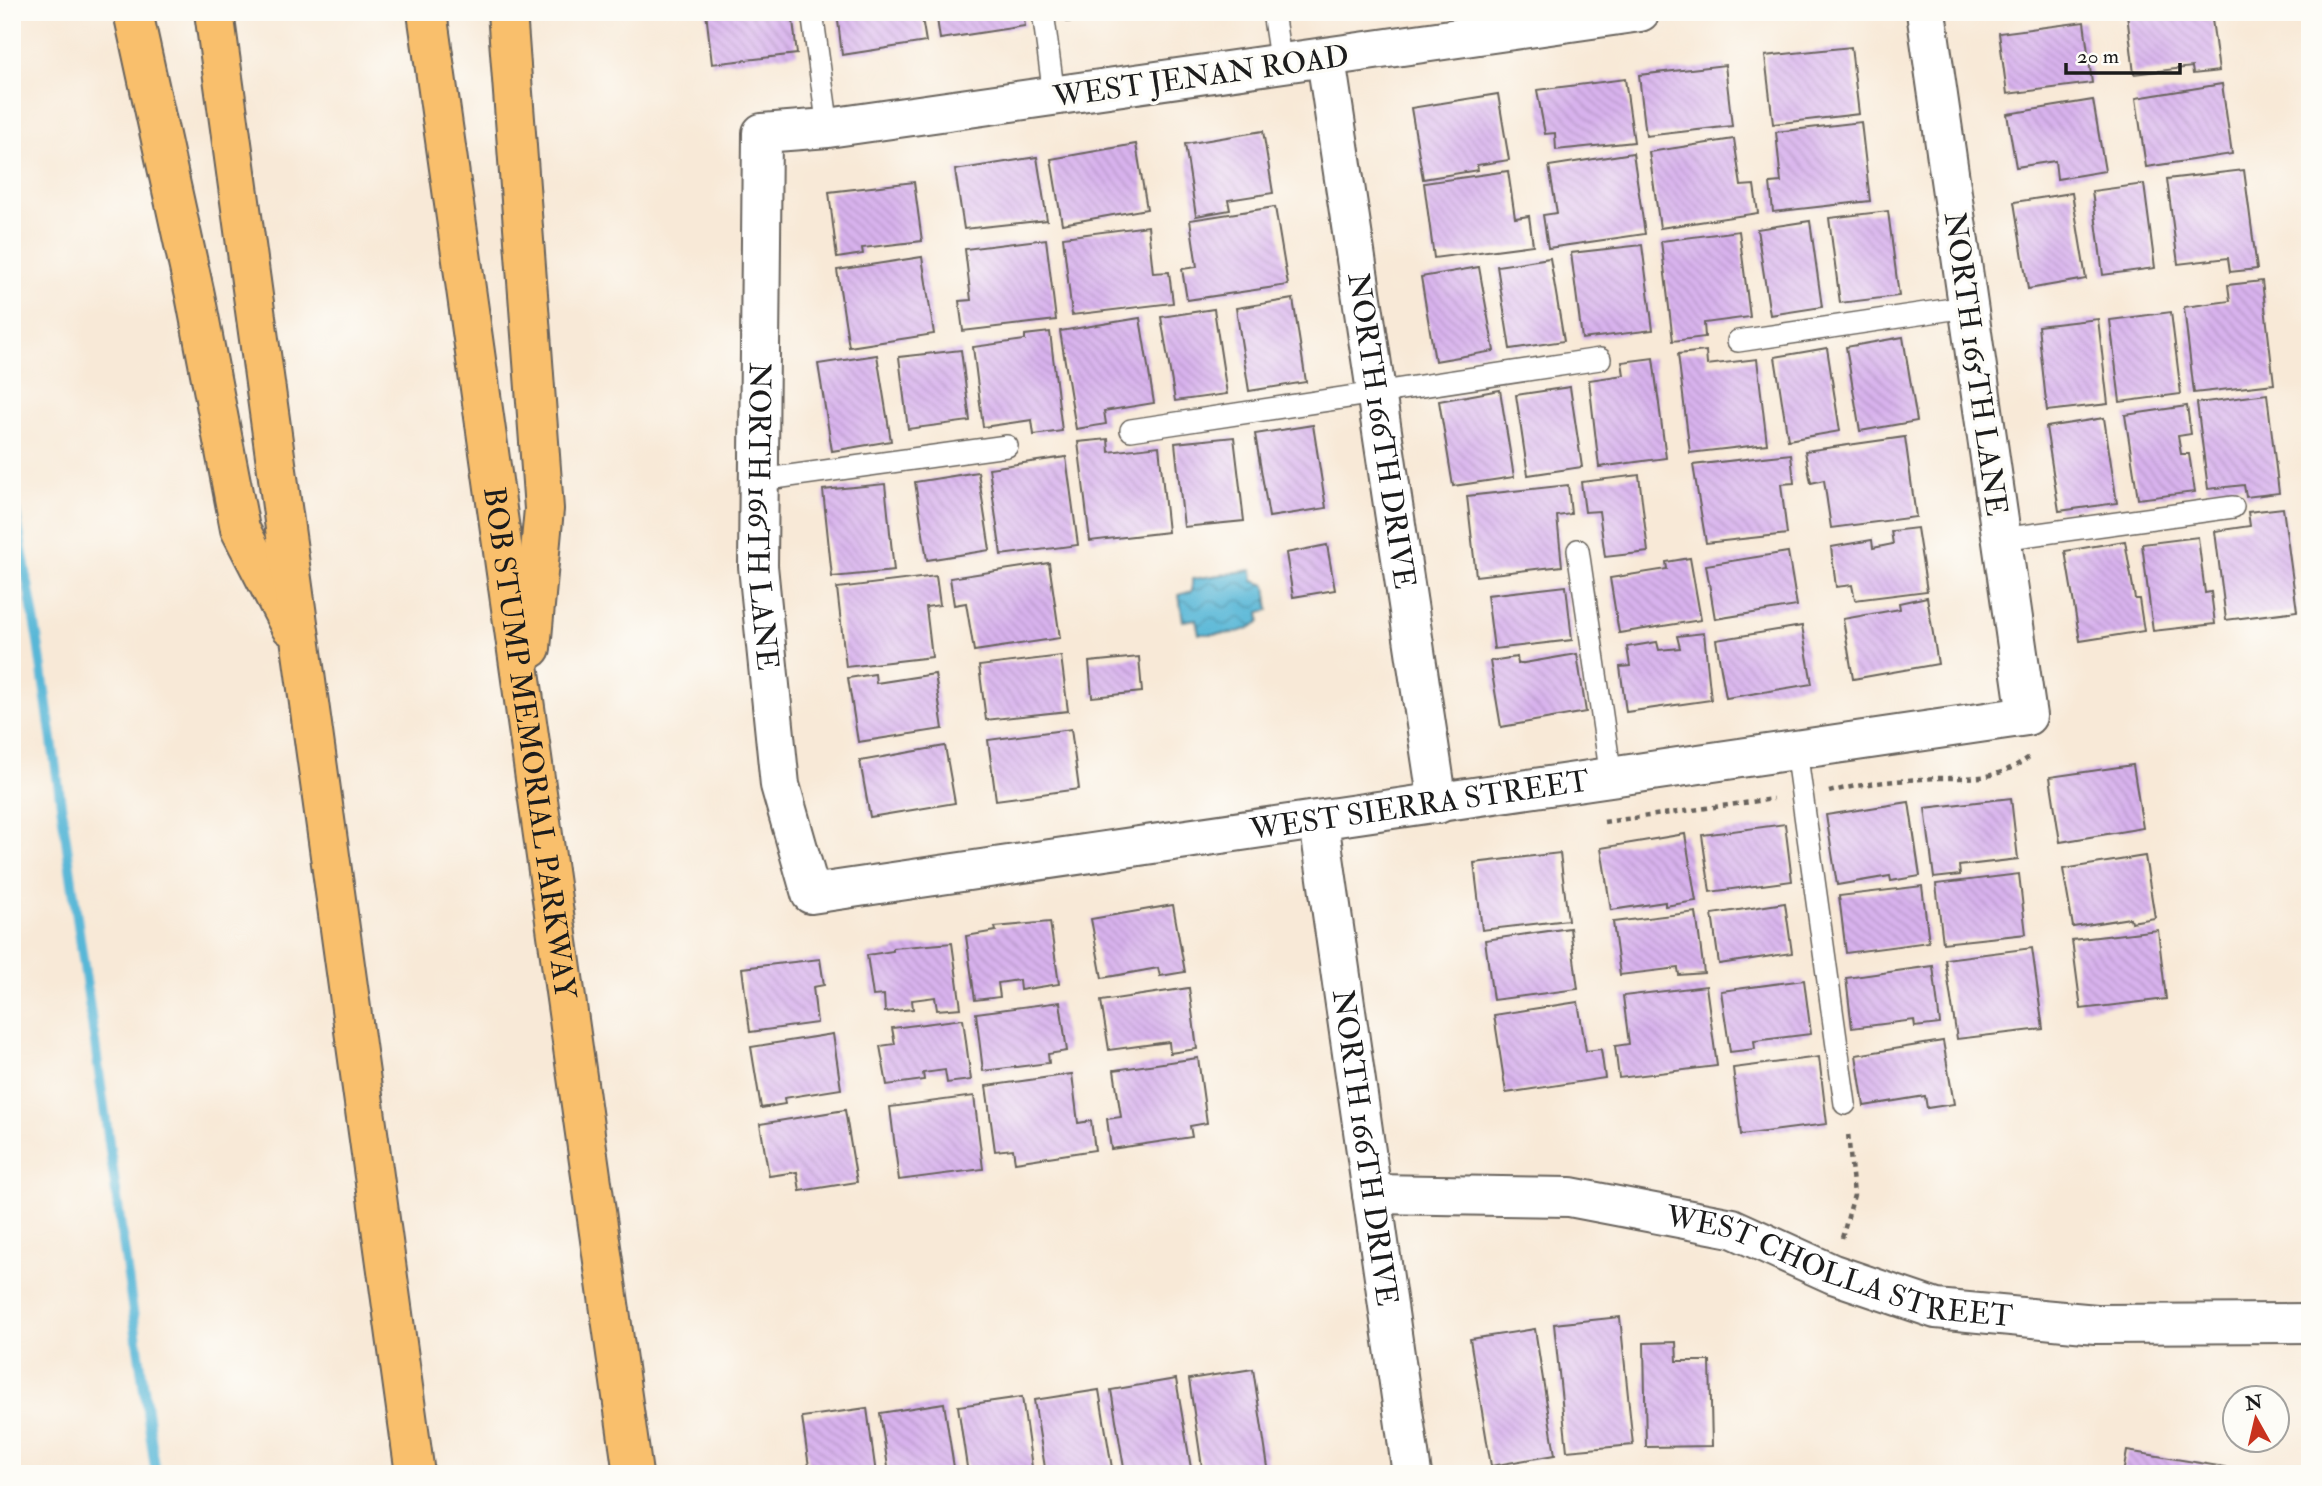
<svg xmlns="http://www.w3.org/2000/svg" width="2322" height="1486" font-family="'IM FELL Double Pica',serif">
  <defs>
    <pattern id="water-waves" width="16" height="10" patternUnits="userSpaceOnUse" patternTransform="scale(1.75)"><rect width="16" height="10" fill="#59b7d7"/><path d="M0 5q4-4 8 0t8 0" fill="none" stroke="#4994ae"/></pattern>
    <pattern id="building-back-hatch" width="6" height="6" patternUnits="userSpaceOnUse" patternTransform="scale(1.75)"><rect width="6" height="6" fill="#d8b2ed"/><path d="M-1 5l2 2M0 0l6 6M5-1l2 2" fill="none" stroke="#b998cb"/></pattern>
  </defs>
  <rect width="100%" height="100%" fill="#fdfcf7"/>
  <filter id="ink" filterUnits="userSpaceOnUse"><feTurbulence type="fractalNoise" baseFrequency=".0143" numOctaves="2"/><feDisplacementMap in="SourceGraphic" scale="14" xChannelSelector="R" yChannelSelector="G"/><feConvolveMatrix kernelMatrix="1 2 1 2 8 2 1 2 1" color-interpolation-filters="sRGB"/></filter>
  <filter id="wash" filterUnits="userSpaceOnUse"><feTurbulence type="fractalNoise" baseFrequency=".00686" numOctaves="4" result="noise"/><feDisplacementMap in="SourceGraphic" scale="28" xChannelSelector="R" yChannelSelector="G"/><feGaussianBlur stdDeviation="1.57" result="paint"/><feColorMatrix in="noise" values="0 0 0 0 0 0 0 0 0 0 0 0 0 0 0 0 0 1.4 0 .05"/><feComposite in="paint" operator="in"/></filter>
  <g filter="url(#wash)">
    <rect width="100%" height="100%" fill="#f8e9d7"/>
    <path fill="url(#water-waves)" stroke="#3a6a7a" stroke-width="2" d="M 1252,570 L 1253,581 L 1266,585 L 1269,610 L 1259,612 L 1260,622 C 1239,636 1222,634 1199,634 L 1196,619 L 1183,621 L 1179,595 L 1192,591 L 1192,579 Z"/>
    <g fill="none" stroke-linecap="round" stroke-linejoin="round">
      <path stroke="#59b7d7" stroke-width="10" d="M 12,491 L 38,642 L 156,1474"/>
    </g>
    <g id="blocks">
      <path fill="url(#building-back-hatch)" d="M 706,12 L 792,12 L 797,54 L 712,64 Z
        M 837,12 L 921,12 L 926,42 L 842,55 Z
        M 936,12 L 1023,12 L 1025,26 L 940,39 Z
        M 1066,12 L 1139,12 L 1139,14 L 1067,22 Z
        M 2143,12 L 2211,12 L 2219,71 L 2193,74 L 2192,67 L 2134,74 L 2127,14 Z
        M 2084,22 L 2092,83 L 2007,94 L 1999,33 Z
        M 1851,47 L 1859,114 L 1773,124 L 1765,56 Z
        M 1725,65 L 1732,126 L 1646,136 L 1639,75 Z
        M 1625,79 L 1634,142 L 1556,150 L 1555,133 L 1545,134 L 1537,90 Z
        M 2222,84 L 2232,154 L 2146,167 L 2136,98 Z
        M 1498,94 L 1509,160 L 1477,165 L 1478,170 L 1423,179 L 1411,108 Z
        M 2093,100 L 2105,171 L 2057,179 L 2055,161 L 2016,167 L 2007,114 Z
        M 1861,122 L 1870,201 L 1773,212 L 1770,183 L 1781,182 L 1776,132 Z
        M 1263,131 L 1273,193 L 1228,200 L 1230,210 L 1196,216 L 1185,144 Z
        M 1734,139 L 1741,186 L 1754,185 L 1758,213 L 1660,228 L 1649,152 Z
        M 1136,144 L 1147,209 L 1062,224 L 1051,159 Z
        M 1633,153 L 1645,234 L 1548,248 L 1543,215 L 1557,213 L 1549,166 Z
        M 1037,157 L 1047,220 L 964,229 L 955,170 Z
        M 2244,170 L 2257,269 L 2230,272 L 2228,258 L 2178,264 L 2167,179 Z
        M 1508,171 L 1515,218 L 1529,216 L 1533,245 L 1434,258 L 1424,183 Z
        M 914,182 L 922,241 L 862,248 L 863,254 L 837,258 L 829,192 Z
        M 2144,184 L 2155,268 L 2103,275 L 2092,191 Z
        M 2072,193 L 2086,279 L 2028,289 L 2014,202 Z
        M 1275,207 L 1288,285 L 1187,300 L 1182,269 L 1197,267 L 1190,220 Z
        M 1888,211 L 1899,296 L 1840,303 L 1829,218 Z
        M 1810,221 L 1822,307 L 1770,315 L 1757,229 Z
        M 1148,226 L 1153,273 L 1169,272 L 1173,303 L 1072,315 L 1063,237 Z
        M 1739,231 L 1750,317 L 1704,323 L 1705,337 L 1673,341 L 1661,241 Z
        M 1046,239 L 1056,320 L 963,331 L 959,301 L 971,300 L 965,249 Z
        M 1642,245 L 1653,330 L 1582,339 L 1571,253 Z
        M 922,257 L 934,334 L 849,347 L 837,270 Z
        M 1550,258 L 1564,341 L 1510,349 L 1497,266 Z
        M 1479,267 L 1494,351 L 1435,361 L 1421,277 Z
        M 2262,281 L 2274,384 L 2194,393 L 2184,307 L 2230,301 L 2228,285 Z
        M 1293,299 L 1306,382 L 1249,391 L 1236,308 Z
        M 1214,309 L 1227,394 L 1175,401 L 1161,317 Z
        M 2171,312 L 2181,394 L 2120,402 L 2110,320 Z
        M 1140,318 L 1154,403 L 1104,411 L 1106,424 L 1076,429 L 1060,331 Z
        M 2098,319 L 2108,404 L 2047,411 L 2038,326 Z
        M 1050,332 L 1062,431 L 1034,435 L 1032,420 L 983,427 L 973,347 L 1025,340 L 1025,335 Z
        M 1903,337 L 1917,421 L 1860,431 L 1846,347 Z
        M 1827,348 L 1840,431 L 1788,440 L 1775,357 Z
        M 961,350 L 970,421 L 908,429 L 899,357 Z
        M 1706,351 L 1707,365 L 1757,359 L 1767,444 L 1690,453 L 1678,354 Z
        M 877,355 L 891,441 L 832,451 L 818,364 Z
        M 1653,358 L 1666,458 L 1599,467 L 1589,380 L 1624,375 L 1622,362 Z
        M 1570,387 L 1582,467 L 1528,475 L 1516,395 Z
        M 1500,390 L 1514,477 L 1453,486 L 1439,401 Z
        M 2267,394 L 2279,493 L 2246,497 L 2244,485 L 2208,489 L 2197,403 Z
        M 2187,406 L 2191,434 L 2178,436 L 2181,454 L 2189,454 L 2195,492 L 2138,499 L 2125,415 Z
        M 2104,418 L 2117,503 L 2059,511 L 2046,427 Z
        M 1313,425 L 1326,508 L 1269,517 L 1255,434 Z
        M 1234,437 L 1244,521 L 1184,527 L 1175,443 Z
        M 1905,437 L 1916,517 L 1831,528 L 1824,480 L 1811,483 L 1805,451 Z
        M 1108,439 L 1109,452 L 1159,446 L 1168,532 L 1090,541 L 1078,442 Z
        M 1791,454 L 1794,483 L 1781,484 L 1787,534 L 1706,543 L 1693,465 Z
        M 1066,457 L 1078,545 L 1001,555 L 989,468 Z
        M 978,472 L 990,550 L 927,560 L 915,482 Z
        M 1639,475 L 1648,552 L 1605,557 L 1599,511 L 1585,512 L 1581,482 Z
        M 885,484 L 894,571 L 832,577 L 823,490 Z
        M 1568,485 L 1571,514 L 1557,516 L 1562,566 L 1476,576 L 1467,496 Z
        M 2283,508 L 2297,611 L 2226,620 L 2215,531 L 2250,526 L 2248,512 Z
        M 1917,528 L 1927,591 L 1855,600 L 1852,585 L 1836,587 L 1831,547 L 1872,540 L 1873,548 L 1893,544 L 1891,531 Z
        M 2198,537 L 2205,593 L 2211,592 L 2215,624 L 2153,631 L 2142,544 Z
        M 2125,541 L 2135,599 L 2139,599 L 2144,631 L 2080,641 L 2065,551 Z
        M 1327,545 L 1335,590 L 1293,597 L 1286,553 Z
        M 1788,552 L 1797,606 L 1715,619 L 1706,565 Z
        M 1690,558 L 1701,620 L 1619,633 L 1610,578 L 1667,569 L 1666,562 Z
        M 1049,563 L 1060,638 L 974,651 L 966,603 L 954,605 L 950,578 Z
        M 936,576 L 940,605 L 926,607 L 932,657 L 846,667 L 837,588 Z
        M 1566,586 L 1572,640 L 1494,649 L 1487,595 Z
        M 1927,597 L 1938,664 L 1853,679 L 1843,619 L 1900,609 L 1899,603 Z
        M 1802,626 L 1812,684 L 1726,698 L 1716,640 Z
        M 1704,633 L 1711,700 L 1626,712 L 1620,667 L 1630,666 L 1627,647 L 1657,642 L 1659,650 L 1680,648 L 1677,636 Z
        M 1577,654 L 1586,712 L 1501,727 L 1490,661 L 1517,657 L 1518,664 Z
        M 1061,656 L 1068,711 L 986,720 L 979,666 Z
        M 1139,657 L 1142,692 L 1092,697 L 1089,662 Z
        M 875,674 L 876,683 L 935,674 L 943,729 L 858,742 L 848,678 Z
        M 1071,729 L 1079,789 L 996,800 L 988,740 Z
        M 945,746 L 955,803 L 870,817 L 860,761 Z
        M 2133,765 L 2143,828 L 2060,842 L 2050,777 Z
        M 2011,798 L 2018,859 L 1959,866 L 1960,875 L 1934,878 L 1925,808 Z
        M 1909,802 L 1920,876 L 1891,881 L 1890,876 L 1837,885 L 1826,815 Z
        M 1785,824 L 1792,881 L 1710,892 L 1702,835 Z
        M 1685,834 L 1696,901 L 1665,906 L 1665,902 L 1611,910 L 1601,848 Z
        M 1560,853 L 1568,920 L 1482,930 L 1474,863 Z
        M 2145,856 L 2155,918 L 2131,922 L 2130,918 L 2073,927 L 2063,869 Z
        M 2019,874 L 2026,934 L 1943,943 L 1936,884 Z
        M 1922,886 L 1929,942 L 1846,953 L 1839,896 Z
        M 1785,903 L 1792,953 L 1719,964 L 1712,914 Z
        M 1173,905 L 1185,972 L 1160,976 L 1158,968 L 1102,978 L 1091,919 Z
        M 1696,912 L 1704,973 L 1679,975 L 1678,968 L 1620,975 L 1613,922 Z
        M 1050,922 L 1059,984 L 1020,990 L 1019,980 L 998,983 L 1000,997 L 975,1000 L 966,936 L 996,931 L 995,927 Z
        M 1570,928 L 1578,989 L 1493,1000 L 1485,940 Z
        M 2158,930 L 2166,999 L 2081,1009 L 2072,940 Z
        M 952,943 L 961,1008 L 937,1010 L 935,997 L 912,1000 L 913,1009 L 885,1012 L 884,995 L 873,996 L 867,955 L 893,951 L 893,948 Z
        M 2032,948 L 2043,1029 L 1957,1039 L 1945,959 Z
        M 820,959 L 824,985 L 813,987 L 817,1023 L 750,1032 L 742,968 Z
        M 1933,966 L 1940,1024 L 1915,1027 L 1914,1020 L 1852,1028 L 1846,978 Z
        M 1804,980 L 1811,1034 L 1754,1041 L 1755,1049 L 1730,1052 L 1721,991 Z
        M 1706,986 L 1717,1066 L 1619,1078 L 1615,1046 L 1629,1044 L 1623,996 Z
        M 1189,988 L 1197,1049 L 1170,1053 L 1169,1042 L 1109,1050 L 1101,1001 Z
        M 1060,1002 L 1067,1051 L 1048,1054 L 1049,1063 L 983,1071 L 976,1013 Z
        M 1578,1002 L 1586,1051 L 1601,1049 L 1605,1078 L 1506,1093 L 1494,1015 Z
        M 963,1019 L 971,1080 L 947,1083 L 945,1070 L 923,1073 L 924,1080 L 887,1085 L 880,1046 L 895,1044 L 892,1028 Z
        M 833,1034 L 841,1089 L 784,1098 L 785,1104 L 761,1108 L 751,1047 Z
        M 1943,1041 L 1954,1104 L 1927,1108 L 1925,1096 L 1864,1106 L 1856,1055 Z
        M 1819,1057 L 1827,1124 L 1741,1135 L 1733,1068 Z
        M 1198,1058 L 1207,1123 L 1190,1126 L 1192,1137 L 1111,1149 L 1107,1119 L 1121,1117 L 1114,1070 Z
        M 1072,1074 L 1078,1123 L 1091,1121 L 1095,1150 L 1015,1162 L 1013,1149 L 995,1151 L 986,1086 Z
        M 974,1096 L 983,1169 L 899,1180 L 890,1107 Z
        M 845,1110 L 857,1182 L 800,1191 L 797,1172 L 769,1176 L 760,1124 Z
        M 1620,1317 L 1633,1445 L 1567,1451 L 1554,1324 Z
        M 1535,1329 L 1555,1455 L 1491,1466 L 1470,1339 Z
        M 1676,1342 L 1677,1361 L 1710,1361 L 1712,1446 L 1646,1447 L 1644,1343 Z
        M 1253,1369 L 1269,1474 L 1203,1474 L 1189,1379 Z
        M 1176,1379 L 1192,1474 L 1125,1474 L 1111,1390 Z
        M 1099,1390 L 1113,1474 L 1046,1474 L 1034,1400 Z
        M 1022,1397 L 1033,1474 L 968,1474 L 958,1406 Z
        M 944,1403 L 955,1474 L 889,1474 L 880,1413 Z
        M 867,1408 L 876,1474 L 810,1474 L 802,1417 Z
        M 2127,1451 L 2225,1467 L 2224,1474 L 2123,1474 Z"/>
    </g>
  </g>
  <g filter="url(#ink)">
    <use href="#blocks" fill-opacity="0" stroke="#69645d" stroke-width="2"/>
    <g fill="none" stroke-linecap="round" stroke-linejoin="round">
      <g stroke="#69645d" stroke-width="24">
        <path id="service" d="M 812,12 L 828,128
          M 1043,12 L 1054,96
          M 1273,12 L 1281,65
          M 1738,341 L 1966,307
          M 1131,430 L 1600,359
          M 760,480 L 1007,446
          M 2001,539 L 2233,507
          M 1578,550 L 1611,777
          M 1796,750 L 1845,1104"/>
      </g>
      <g stroke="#69645d" stroke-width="42">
        <g id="minor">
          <path id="s1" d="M 1640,12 L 828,128 L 762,133 L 758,566 L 780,785 L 811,894 L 2027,716 L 1926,12"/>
          <path id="s2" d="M 1326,59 L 1438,804"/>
          <path id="s3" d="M 1319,822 L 1412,1474"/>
        </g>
      </g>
      <g stroke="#69645d" stroke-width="42">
        <g id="tertiary">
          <path id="s4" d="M 1372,1194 L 1570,1197 L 1732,1228 L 1833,1274 L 1936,1309 L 2096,1324 L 2310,1323"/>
        </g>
      </g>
      <g stroke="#69645d" stroke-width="42">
        <g id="motorway">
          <path d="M 133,12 L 195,295 L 240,529 L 290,626"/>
          <path d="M 214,12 L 415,1474"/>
          <path id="s5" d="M 427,12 L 633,1474"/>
          <path d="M 507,12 L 544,509 L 531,648"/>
        </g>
      </g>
      <path stroke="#69645d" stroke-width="4.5" stroke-dasharray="5 5" stroke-linecap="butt" d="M 1829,792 C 1858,784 1892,781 1922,779 C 1969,775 1988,786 2031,756
        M 1604,822 L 1773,799
        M 1842,1238 L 1854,1195 L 1848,1133"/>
      <use href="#service" stroke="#fff" stroke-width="21"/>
      <use href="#minor" stroke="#fff" stroke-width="38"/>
      <use href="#tertiary" stroke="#fff" stroke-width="38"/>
      <use href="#motorway" stroke="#f9bf6c" stroke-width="38"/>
    </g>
  </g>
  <g text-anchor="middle" stroke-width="7" stroke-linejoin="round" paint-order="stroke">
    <g font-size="30" fill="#1c1c1c" stroke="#fdfcf7">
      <text transform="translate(1201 76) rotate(-8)" y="10">WEST JENAN ROAD</text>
      <text transform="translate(1976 364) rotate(82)" y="10">NORTH 165TH LANE</text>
      <text dy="10" stroke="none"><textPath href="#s2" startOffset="376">NORTH 166TH DRIVE</textPath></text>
      <text dy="10" stroke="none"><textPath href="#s1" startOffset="1270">NORTH 166TH LANE</textPath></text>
      <text dy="10" stroke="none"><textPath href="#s5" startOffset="738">BOB STUMP MEMORIAL PARKWAY</textPath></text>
      <text dy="10" stroke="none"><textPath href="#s1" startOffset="2268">WEST SIERRA STREET</textPath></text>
      <text dy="10" stroke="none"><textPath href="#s3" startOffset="329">NORTH 166TH DRIVE</textPath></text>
      <text dy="10" stroke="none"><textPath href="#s4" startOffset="478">WEST CHOLLA STREET</textPath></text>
    </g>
  </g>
  <rect width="2322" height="1486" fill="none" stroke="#fdfcf7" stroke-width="42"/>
  <g transform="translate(2256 1419) rotate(352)"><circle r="33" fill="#fdfcf7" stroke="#a3a29f" stroke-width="2"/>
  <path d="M0-5L12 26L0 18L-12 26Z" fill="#c8321e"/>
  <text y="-10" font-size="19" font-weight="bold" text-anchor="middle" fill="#1c1c1c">N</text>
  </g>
  <path d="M2066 63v10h114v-10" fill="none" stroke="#1c1c1c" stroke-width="3.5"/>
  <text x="2077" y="63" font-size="21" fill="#1c1c1c" stroke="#fdfcf7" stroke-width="5" paint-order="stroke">20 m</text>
</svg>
